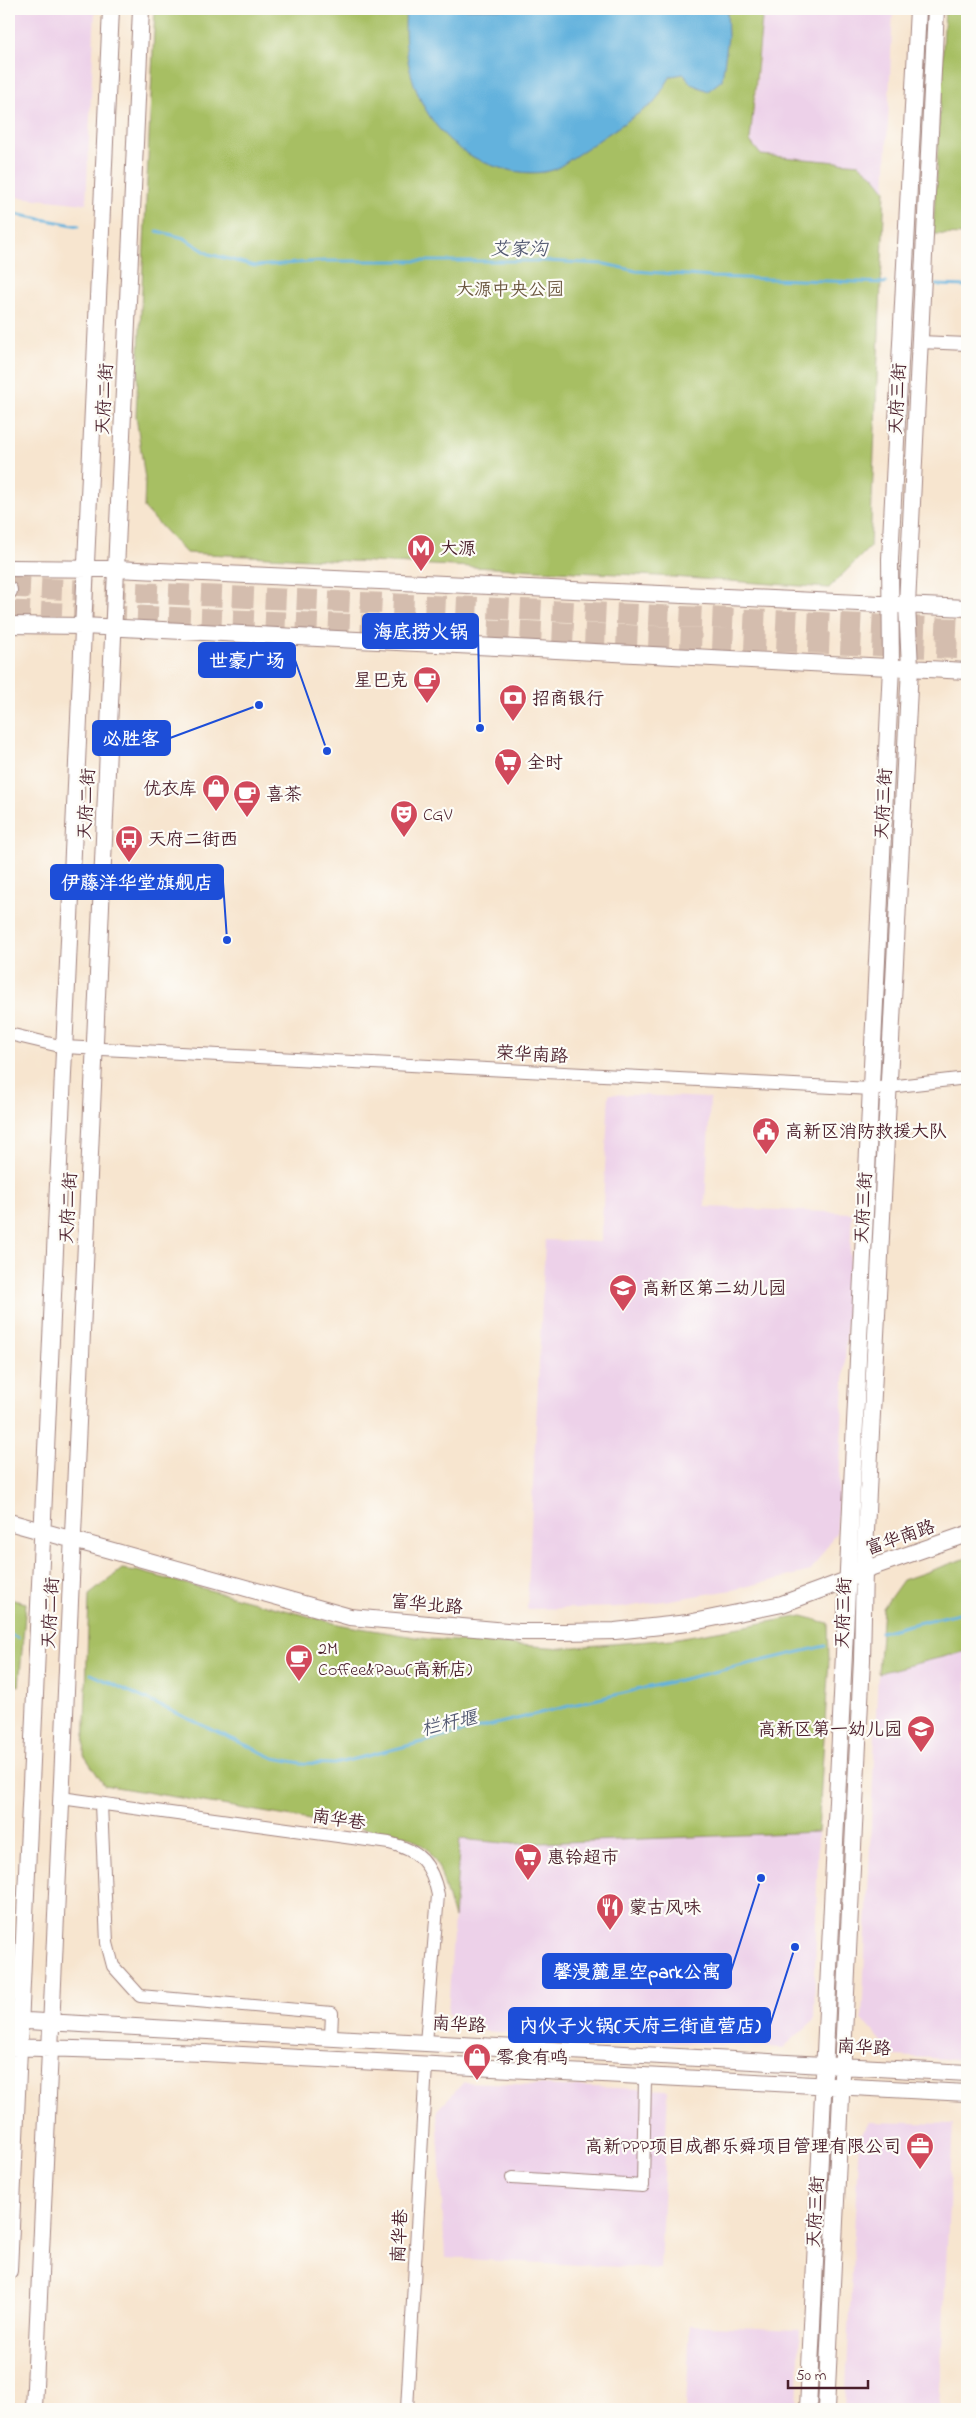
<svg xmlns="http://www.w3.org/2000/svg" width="976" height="2418" font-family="'Indie Flower','LXGW WenKai TC',sans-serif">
  <rect width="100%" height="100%" fill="#fdfcf7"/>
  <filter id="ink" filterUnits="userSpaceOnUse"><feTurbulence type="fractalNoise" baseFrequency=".02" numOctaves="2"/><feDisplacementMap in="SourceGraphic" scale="10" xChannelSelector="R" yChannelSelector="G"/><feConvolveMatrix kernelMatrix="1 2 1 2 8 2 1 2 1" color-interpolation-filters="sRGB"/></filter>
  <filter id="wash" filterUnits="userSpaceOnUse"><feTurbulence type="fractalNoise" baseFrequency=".0096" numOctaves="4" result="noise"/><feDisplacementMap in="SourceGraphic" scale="20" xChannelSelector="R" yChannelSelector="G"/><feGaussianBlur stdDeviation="1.12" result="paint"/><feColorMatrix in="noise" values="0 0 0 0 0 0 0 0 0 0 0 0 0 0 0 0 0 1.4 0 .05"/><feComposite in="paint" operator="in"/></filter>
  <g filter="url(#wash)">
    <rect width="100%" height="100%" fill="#f7e5cf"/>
    <path fill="#edd1e9" d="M 9,9 L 95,9 L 86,204 L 9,196 Z
      M 763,9 L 893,9 L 885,190 L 874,176 L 859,164 L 761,155 L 750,141 L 756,94 Z
      M 609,1094 L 710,1098 L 705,1207 L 852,1213 L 837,1531 L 811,1571 L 732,1590 L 626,1607 L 527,1609 L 545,1240 L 601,1242 Z
      M 967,1651 L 967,2060 L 895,2056 L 862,2019 L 878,1673 Z
      M 818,1832 L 814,2020 L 783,2048 L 464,2030 L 448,2013 L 459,1839 L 514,1844 Z
      M 464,2082 L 668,2090 L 660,2269 L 445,2258 L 437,2110 Z
      M 869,2122 L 953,2124 L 939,2409 L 845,2409 L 859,2136 Z
      M 690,2325 L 800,2330 L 797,2409 L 686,2409 Z"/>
    <path fill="#a7bf64" stroke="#786f48" d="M 155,9 L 763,9 L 750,141 L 761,155 L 859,164 L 874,176 L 885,190 L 870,547 L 829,588 L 658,576 L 186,553 L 144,508 L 145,479 L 136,416 Z
      M 945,9 L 967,9 L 967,235 L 933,234 Z
      M 967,1558 L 967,1651 L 878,1673 L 883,1608 L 903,1580 Z
      M 122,1569 L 137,1571 L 342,1625 L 427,1639 L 563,1648 L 672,1639 L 802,1616 L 828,1623 L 829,1660 L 818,1832 L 514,1844 L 460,1839 L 454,1918 L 439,1868 L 429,1850 L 410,1837 L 104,1785 L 84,1755 L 89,1595 Z
      M 9,1599 L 26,1603 L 19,1686 L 9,1684 Z"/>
    <path fill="#63b2dd" stroke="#566884" d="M 406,9 L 727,9 L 728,37 L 722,80 L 708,91 L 691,84 L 684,74 L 671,76 L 654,103 L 556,169 C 539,175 521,173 504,169 C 431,151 399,79 406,9 Z"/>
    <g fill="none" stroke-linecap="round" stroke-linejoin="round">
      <path stroke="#63b2dd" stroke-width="3" d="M 9,213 L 79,226
        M 157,231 L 184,238 L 209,254 L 255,266 L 324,261 L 545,261 L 605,264 L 636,271 L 712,277 L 886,283
        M 936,285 L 967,286
        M 881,1632 L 967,1611
        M 9,1634 L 18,1638
        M 91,1674 L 274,1758 L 301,1763 L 334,1764 L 585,1702 L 825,1646"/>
    </g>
  </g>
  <g filter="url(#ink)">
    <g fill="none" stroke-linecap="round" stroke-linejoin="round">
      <path stroke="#d4bdae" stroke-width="21" stroke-dasharray="21 11" stroke-linecap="butt" d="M 9,587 L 967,629
        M 9,611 L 967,649"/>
      <g stroke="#a0827d" stroke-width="14">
        <path id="street" d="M 920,342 L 967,344
          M 9,1034 L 64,1047 L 871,1089 L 967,1078
          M 61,1798 L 389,1843 C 419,1850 432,1864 438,1895 L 426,2043
          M 101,1804 L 107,1943 L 113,1966 L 140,1996 L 332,2013 L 331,2037
          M 512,2178 L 643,2186 L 645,2077
          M 407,2409 L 426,2065"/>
      </g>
      <g stroke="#a0827d" stroke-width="18">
        <path id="secondary" d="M 9,568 L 116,569 L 967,608
          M 9,590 L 9,591
          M 9,625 L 83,626 L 967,671
          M 9,1522 L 350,1617 L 519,1632 L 564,1632 L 615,1631 L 688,1623 L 782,1604 L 847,1580 L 864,1570 L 967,1534
          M 9,2020 L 967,2073
          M 9,2047 L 204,2053 L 967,2093
          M 9,2271 L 111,9
          M 34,2409 L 141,9
          M 808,2409 L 891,667 L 890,559 L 918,9
          M 826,2409 L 862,1660 L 864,1570 L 910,668 L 907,605 L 936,9"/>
      </g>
      <use href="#street" stroke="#fff" stroke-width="12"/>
      <use href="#secondary" stroke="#fff" stroke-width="16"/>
    </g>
  </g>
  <defs>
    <g id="metro-pin" transform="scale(1.4375)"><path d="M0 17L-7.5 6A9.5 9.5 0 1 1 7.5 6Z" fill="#d1495b" stroke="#fdfcf7"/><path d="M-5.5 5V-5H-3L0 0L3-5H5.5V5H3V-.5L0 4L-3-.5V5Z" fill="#fff"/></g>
    <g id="cafe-pin" transform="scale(1.4375)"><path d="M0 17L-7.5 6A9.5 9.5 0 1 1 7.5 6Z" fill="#d1495b" stroke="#fdfcf7"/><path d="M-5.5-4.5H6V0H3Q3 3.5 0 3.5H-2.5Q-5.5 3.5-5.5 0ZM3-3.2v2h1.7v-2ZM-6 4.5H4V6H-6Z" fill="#fff"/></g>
    <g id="bank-pin" transform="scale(1.4375)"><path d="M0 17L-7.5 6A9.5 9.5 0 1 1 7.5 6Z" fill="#d1495b" stroke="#fdfcf7"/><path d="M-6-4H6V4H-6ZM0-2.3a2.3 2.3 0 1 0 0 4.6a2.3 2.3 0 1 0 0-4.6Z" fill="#fff"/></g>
    <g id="supermarket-pin" transform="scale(1.4375)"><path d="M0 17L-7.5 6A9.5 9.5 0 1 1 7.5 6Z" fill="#d1495b" stroke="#fdfcf7"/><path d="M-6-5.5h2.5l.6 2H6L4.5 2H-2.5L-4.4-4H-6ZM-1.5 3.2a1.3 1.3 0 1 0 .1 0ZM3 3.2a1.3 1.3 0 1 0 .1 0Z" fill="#fff"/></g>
    <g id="shop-pin" transform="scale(1.4375)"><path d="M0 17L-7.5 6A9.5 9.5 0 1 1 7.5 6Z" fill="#d1495b" stroke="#fdfcf7"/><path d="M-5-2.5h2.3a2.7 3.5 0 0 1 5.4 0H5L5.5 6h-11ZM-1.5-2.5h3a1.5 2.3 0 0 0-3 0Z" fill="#fff"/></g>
    <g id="theatre-pin" transform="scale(1.4375)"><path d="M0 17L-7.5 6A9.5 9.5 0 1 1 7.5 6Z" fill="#d1495b" stroke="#fdfcf7"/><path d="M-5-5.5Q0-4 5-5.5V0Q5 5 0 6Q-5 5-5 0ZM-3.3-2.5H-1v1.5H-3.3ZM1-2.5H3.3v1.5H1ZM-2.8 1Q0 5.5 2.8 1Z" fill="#fff"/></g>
    <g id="bus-pin" transform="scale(1.4375)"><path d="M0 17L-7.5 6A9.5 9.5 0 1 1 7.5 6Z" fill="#d1495b" stroke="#fdfcf7"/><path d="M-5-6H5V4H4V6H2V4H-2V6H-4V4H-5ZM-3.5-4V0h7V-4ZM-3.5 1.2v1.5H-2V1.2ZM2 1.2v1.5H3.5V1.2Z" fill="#fff"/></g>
    <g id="civic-pin" transform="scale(1.4375)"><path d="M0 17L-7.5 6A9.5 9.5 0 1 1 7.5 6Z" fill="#d1495b" stroke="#fdfcf7"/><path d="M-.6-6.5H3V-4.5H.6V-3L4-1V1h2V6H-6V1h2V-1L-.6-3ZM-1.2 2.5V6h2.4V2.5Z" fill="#fff"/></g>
    <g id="school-pin" transform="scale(1.4375)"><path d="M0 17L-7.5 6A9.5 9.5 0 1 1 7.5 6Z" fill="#d1495b" stroke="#fdfcf7"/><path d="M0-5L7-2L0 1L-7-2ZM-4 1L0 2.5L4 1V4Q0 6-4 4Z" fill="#fff"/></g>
    <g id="restaurant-pin" transform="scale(1.4375)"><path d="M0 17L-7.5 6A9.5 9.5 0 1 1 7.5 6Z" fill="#d1495b" stroke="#fdfcf7"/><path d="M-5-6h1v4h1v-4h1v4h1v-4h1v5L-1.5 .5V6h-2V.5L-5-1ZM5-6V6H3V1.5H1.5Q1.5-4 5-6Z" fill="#fff"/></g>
    <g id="office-pin" transform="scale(1.4375)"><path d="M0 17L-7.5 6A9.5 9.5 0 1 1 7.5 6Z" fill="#d1495b" stroke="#fdfcf7"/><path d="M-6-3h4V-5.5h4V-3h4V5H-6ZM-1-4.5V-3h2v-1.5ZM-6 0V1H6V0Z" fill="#fff"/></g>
  </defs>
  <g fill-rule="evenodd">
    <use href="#metro-pin" x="421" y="548"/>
    <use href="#cafe-pin" x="427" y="680"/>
    <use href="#bank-pin" x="513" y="698"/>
    <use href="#supermarket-pin" x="508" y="762"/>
    <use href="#shop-pin" x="216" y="788"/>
    <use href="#cafe-pin" x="247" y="794"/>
    <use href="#theatre-pin" x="404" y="814"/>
    <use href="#bus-pin" x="129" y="839"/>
    <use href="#civic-pin" x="766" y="1131"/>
    <use href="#school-pin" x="623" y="1288"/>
    <use href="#cafe-pin" x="299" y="1658"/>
    <use href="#school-pin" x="921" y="1729"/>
    <use href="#supermarket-pin" x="528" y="1857"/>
    <use href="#restaurant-pin" x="610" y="1907"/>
    <use href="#shop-pin" x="477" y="2057"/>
    <use href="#office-pin" x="920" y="2146"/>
  </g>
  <g text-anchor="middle" stroke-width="4.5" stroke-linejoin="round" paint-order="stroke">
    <g font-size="18" fill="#6b573f" stroke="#fdfcf7">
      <text x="510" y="295">大源中央公园</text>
    </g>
    <g font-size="18" fill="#4a1f2b" stroke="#fdfcf7">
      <text transform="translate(104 399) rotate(-87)" y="6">天府二街</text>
      <text transform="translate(897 399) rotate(-87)" y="6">天府三街</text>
      <text transform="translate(86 804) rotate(-87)" y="6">天府二街</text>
      <text transform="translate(883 804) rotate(-87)" y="6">天府三街</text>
      <text transform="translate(532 1054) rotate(3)" y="6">荣华南路</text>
      <text transform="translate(68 1208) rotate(-87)" y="6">天府二街</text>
      <text transform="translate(863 1208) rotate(-87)" y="6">天府三街</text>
      <text transform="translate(900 1537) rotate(-19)" y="6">富华南路</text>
      <text transform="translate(427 1604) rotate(5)" y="6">富华北路</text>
      <text transform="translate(50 1613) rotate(-87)" y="6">天府二街</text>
      <text transform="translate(843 1613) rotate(-88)" y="6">天府三街</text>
      <text transform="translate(339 1819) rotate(8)" y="6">南华巷</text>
      <text transform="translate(459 2024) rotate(3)" y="6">南华路</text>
      <text transform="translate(864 2047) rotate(3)" y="6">南华路</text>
      <text transform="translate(815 2212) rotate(-87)" y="6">天府三街</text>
      <text transform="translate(399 2236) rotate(-87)" y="6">南华巷</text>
    </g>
    <g font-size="18" fill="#4a1f2b" stroke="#fdfcf7" text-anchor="start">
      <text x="440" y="554">大源</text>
      <text x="408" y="686" text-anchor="end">星巴克</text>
      <text x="532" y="704">招商银行</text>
      <text x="527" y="768">全时</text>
      <text x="197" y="794" text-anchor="end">优衣库</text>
      <text x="266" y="800">喜茶</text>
      <text x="423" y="820">CGV</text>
      <text x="148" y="845">天府二街西</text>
      <text x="785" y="1137">高新区消防救援大队</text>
      <text x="642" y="1294">高新区第二幼儿园</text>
      <text x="318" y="1654">2M<tspan x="318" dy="21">Coffee&amp;Paw(高新店)</tspan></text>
      <text x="902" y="1735" text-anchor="end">高新区第一幼儿园</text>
      <text x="547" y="1863">惠铃超市</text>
      <text x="629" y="1913">蒙古风味</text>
      <text x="496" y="2063">零食有鸣</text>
      <text x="901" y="2152" text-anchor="end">高新PPP项目成都乐舜项目管理有限公司</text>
    </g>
    <g font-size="19" font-style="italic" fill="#545a72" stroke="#fdfcf7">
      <text x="519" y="255">艾家沟</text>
      <text transform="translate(449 1722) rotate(-13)" y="7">栏杆堰</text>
    </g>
  </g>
  <path fill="none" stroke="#1d4ed8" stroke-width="2" d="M480 728L478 631M327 751L295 660M259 705L170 738M227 940L223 882M761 1878L731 1971M795 1947L770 2025"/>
  <g fill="#1d4ed8" stroke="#fdfcf7" stroke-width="2">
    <circle cx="480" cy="728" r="5"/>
    <circle cx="327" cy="751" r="5"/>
    <circle cx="259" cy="705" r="5"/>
    <circle cx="227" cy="940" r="5"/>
    <circle cx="761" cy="1878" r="5"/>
    <circle cx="795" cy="1947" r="5"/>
  </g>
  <g fill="#1d4ed8" stroke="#1d4ed8" stroke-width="2">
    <rect x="363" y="614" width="115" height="34" rx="5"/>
    <rect x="199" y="643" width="96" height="34" rx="5"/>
    <rect x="93" y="721" width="77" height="34" rx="5"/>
    <rect x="51" y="865" width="172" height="34" rx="5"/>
    <rect x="543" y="1954" width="188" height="34" rx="5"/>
    <rect x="509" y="2008" width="261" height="34" rx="5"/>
  </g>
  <g font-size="19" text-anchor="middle" font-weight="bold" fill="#fff">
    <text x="421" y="638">海底捞火锅</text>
    <text x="247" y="667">世豪广场</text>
    <text x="131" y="745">必胜客</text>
    <text x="137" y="889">伊藤洋华堂旗舰店</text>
    <text x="637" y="1978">馨漫麓星空park公寓</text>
    <text x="640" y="2032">内伙子火锅(天府三街直营店)</text>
  </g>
  <rect width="976" height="2418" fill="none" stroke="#fdfcf7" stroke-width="30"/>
  <path d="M788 2380v8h80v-8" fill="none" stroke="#4a1f2b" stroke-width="2.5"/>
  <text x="796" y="2380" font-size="15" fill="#4a1f2b" stroke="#fdfcf7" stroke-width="4" paint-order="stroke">50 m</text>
</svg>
